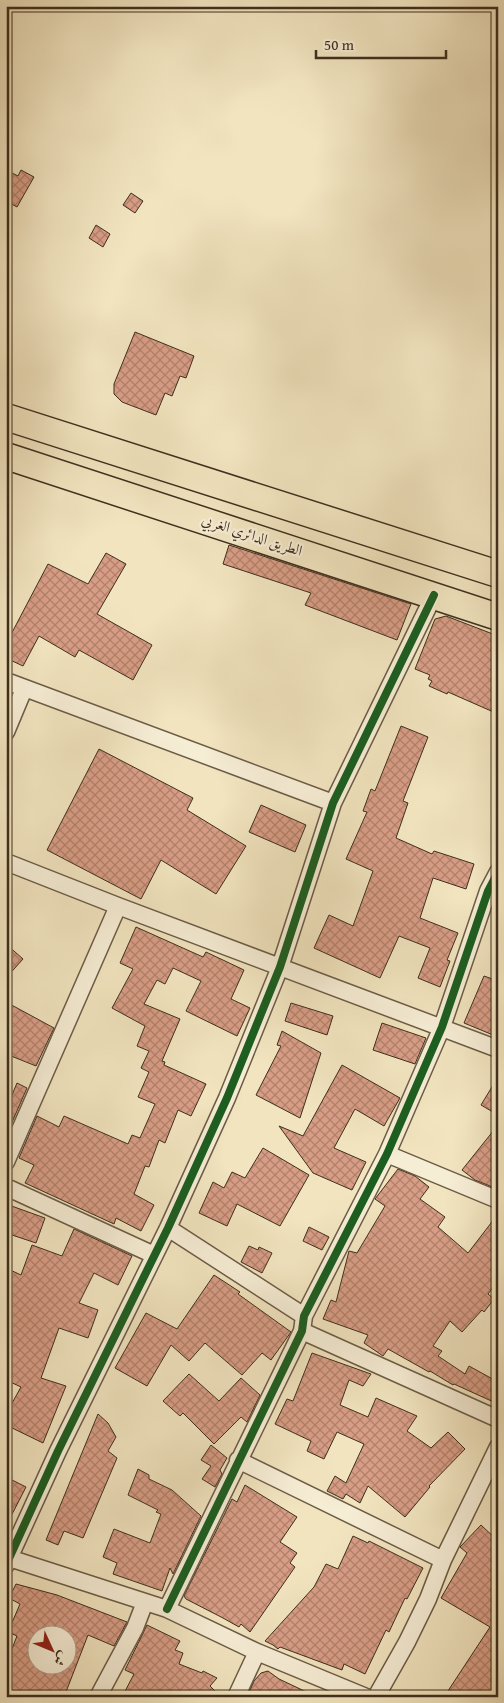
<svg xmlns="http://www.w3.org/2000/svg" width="504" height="1703" font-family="'Gentium Book Plus',Amiri,serif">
  <defs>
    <pattern id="building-cross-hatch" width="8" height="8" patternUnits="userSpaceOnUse" patternTransform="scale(1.25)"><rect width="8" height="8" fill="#d89d85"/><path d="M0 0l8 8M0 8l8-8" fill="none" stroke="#b1806c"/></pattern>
  </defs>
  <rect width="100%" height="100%" fill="#f1e4bf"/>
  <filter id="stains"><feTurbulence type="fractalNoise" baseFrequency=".004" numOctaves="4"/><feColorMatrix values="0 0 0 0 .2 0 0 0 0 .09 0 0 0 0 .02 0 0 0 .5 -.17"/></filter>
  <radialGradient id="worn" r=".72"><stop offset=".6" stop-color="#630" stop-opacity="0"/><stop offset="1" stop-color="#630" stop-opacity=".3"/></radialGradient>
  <path fill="url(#building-cross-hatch)" stroke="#3f2f1d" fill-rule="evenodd" d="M 6,170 L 18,176 L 21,170 L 34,177 L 17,207 L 6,201 Z
    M 131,193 L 143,201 L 135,213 L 123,205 Z
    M 96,225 L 110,234 L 103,247 L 89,238 Z
    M 135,332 L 194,356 L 186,378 L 180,376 L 172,396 L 165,393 L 156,415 L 122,402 L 114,394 L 114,384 Z
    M 229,545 L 411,604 L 397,640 L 305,605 L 311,593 L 223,564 Z
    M 106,553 L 126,564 L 97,614 L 152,645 L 133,680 L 79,650 L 75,657 L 39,636 L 23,666 L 6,658 L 6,644 L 48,564 L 88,584 Z
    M 446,616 L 498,636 L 498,714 L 448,692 L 447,694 L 429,686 L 432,681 L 428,679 L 430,675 L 415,669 L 435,619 Z
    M 401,726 L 428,737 L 403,801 L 408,803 L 396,838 L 432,854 L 434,851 L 474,864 L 466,889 L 433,878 L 420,918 L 458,933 L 447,960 L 450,961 L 440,987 L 418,978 L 430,948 L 399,936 L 380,978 L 314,948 L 329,915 L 353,926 L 373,871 L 346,859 L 367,812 L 363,811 L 371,789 L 375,791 Z
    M 99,749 L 193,798 L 187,810 L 246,846 L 216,894 L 161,860 L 141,899 L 47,850 Z
    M 261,805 L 306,825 L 295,852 L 249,832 Z
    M 136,927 L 203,957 L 206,952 L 244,970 L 231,999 L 250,1008 L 237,1036 L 186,1011 L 201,981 L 173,968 L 165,984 L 157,980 L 144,1004 L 180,1019 L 162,1061 L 165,1062 L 164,1065 L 206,1084 L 191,1116 L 178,1110 L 165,1143 L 159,1140 L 149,1167 L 145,1166 L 134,1194 L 154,1205 L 141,1231 L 116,1218 L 114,1224 L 25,1183 L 34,1165 L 19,1158 L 37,1116 L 59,1127 L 64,1116 L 128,1144 L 132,1135 L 140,1138 L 155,1104 L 138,1097 L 149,1072 L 141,1068 L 149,1051 L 137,1046 L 145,1026 L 112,1008 L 133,969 L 120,963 Z
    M 6,944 L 23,959 L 6,978 Z
    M 484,976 L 498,981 L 498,1037 L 464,1023 Z
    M 6,1002 L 54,1028 L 36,1066 L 6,1054 Z
    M 291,1003 L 333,1016 L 327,1035 L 285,1021 Z
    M 382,1023 L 426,1038 L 415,1064 L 373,1050 Z
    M 282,1031 L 321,1053 L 300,1118 L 256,1095 L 281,1046 L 277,1045 Z
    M 342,1065 L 400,1098 L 384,1126 L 355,1109 L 334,1148 L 366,1162 L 352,1190 L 313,1173 L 279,1126 L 303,1136 Z
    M 498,1077 L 498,1115 L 481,1105 Z
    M 17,1083 L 27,1088 L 6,1136 L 6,1101 L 9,1102 Z
    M 498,1125 L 498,1185 L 495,1188 L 475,1180 L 462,1170 Z
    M 263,1148 L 309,1175 L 280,1226 L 237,1204 L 227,1226 L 199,1213 L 213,1182 L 224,1188 L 232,1172 L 245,1178 Z
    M 398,1169 L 415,1176 L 429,1187 L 420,1199 L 445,1217 L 438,1227 L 468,1253 L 498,1214 L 498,1281 L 488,1294 L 494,1299 L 484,1312 L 482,1310 L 462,1332 L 450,1321 L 433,1346 L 442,1351 L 438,1356 L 465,1374 L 469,1366 L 498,1382 L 498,1404 L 454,1384 L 453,1385 L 430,1371 L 429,1372 L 388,1349 L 383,1356 L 364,1343 L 368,1335 L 323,1319 L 331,1300 L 336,1302 L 349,1251 L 357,1253 L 385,1206 L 375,1199 Z
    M 6,1204 L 45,1218 L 36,1243 L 6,1233 Z
    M 309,1227 L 329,1237 L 322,1250 L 303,1241 Z
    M 74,1229 L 132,1256 L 118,1285 L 94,1273 L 79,1303 L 98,1310 L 88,1338 L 59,1328 L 41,1378 L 66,1386 L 43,1443 L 6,1425 L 6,1414 L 21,1387 L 6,1380 L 6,1268 L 21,1275 L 32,1245 L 62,1256 Z
    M 249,1246 L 258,1250 L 259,1247 L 272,1253 L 262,1273 L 241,1262 Z
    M 214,1275 L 240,1292 L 238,1294 L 291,1332 L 271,1360 L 262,1353 L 242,1375 L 205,1343 L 189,1361 L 171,1345 L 147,1386 L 115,1368 L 146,1313 L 177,1329 Z
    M 312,1353 L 371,1374 L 363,1386 L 349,1380 L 340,1405 L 368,1417 L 376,1398 L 417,1416 L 407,1431 L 431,1448 L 448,1432 L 465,1449 L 429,1486 L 430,1487 L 405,1517 L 368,1486 L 360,1503 L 346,1494 L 343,1499 L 327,1491 L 335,1476 L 346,1483 L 364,1444 L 337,1432 L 324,1459 L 307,1451 L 311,1441 L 275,1424 L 287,1399 L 293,1401 Z
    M 189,1374 L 219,1401 L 241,1378 L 260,1395 L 247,1422 L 241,1417 L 214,1444 L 183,1413 L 180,1416 L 163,1401 Z
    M 98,1414 L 108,1423 L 116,1437 L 108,1451 L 117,1458 L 83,1538 L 64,1531 L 58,1545 L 46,1540 Z
    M 211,1445 L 227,1458 L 220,1470 L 222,1474 L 215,1487 L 202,1479 L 211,1466 L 201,1460 Z
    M 138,1469 L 149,1475 L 149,1479 L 172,1490 L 201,1516 L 173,1574 L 170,1568 L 162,1591 L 113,1574 L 117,1563 L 103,1557 L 114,1529 L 150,1543 L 161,1514 L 156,1512 L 158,1510 L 128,1495 Z
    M 6,1477 L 26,1487 L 6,1526 Z
    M 245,1485 L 297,1517 L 280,1542 L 297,1553 L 290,1563 L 295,1567 L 250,1632 L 241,1624 L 239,1627 L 223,1618 L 186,1599 L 184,1596 L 232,1499 L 237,1502 Z
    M 481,1525 L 498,1541 L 498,1697 L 444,1697 L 490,1627 L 441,1598 L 467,1553 L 460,1547 Z
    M 353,1536 L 368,1543 L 369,1541 L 423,1568 L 407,1599 L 405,1598 L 389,1632 L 386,1630 L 365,1674 L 344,1664 L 342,1670 L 280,1647 L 278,1649 L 273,1645 L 265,1641 L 314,1587 L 326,1564 L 338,1569 Z
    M 16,1584 L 57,1595 L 127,1622 L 114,1646 L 88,1635 L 64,1697 L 6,1697 L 6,1664 L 17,1636 L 8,1632 L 20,1604 L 9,1598 ZM 43,1631 L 55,1636 L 68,1636 L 68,1666 L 38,1666 L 38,1662 L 30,1659 L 38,1643 L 38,1636 L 41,1636 Z
    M 147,1625 L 180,1641 L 175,1650 L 183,1653 L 179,1664 L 202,1673 L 203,1671 L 217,1678 L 210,1686 L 221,1697 L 122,1697 L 134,1674 L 125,1670 Z
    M 268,1671 L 279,1679 L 317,1697 L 247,1697 L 254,1681 L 261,1673 Z"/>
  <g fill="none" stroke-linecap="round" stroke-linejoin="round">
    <g stroke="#6c5c46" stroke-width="19">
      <path id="minor" d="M 6,681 L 333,803
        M 6,732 L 24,689
        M 6,862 L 118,906 L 498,1049
        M 387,1154 L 498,1200
        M 6,1162 L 118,906
        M 6,1187 L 154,1255
        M 168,1228 L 304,1316
        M 302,1331 L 498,1419
        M 238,1460 L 443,1560
        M 6,1557 L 167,1609 L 257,1652 L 366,1697
        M 6,1565 L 58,1451 L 168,1228 L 227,1098 L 280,967 L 333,803 L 434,595
        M 167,1609 L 302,1331 L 304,1316 L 387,1154 L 442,1027 L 488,891 L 498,872
        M 98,1697 L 135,1628 L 145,1602
        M 236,1697 L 257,1652
        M 376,1697 L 407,1642 L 428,1599 L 443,1560 L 498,1447"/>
    </g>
    <g stroke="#3f2f1d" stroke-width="29">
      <path id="primary" d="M 6,417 L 498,574
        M 6,456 L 498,617"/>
    </g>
    <use href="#minor" stroke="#f6edd5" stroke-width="16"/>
    <use href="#primary" stroke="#f1e4bf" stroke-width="26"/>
    <g stroke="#f6edd5" stroke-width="11">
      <path id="cycleway" d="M 6,1565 L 58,1451 L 168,1228 L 227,1098 L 280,967 L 333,803 L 434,595
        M 167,1609 L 302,1331 L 304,1316 L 387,1154 L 442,1027 L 488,891 L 498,872"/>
    </g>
    <use href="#cycleway" stroke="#1b5e20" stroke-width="8"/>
  </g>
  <g text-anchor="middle" stroke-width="4.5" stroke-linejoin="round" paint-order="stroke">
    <g font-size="15" fill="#3f2f1d" stroke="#f6edd5">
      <text transform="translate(252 535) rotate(18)" y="5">الطريق الدائري الغربي</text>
    </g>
  </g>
  <rect width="504" height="1703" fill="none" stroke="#f1e4bf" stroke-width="25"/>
  <rect x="8" y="8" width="489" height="1688" fill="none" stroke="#3f2f1d" stroke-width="2.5"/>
  <rect x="12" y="12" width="479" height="1678" fill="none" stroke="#3f2f1d"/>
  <g transform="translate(52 1650) rotate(134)"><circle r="24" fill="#f6edd5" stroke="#ada18b"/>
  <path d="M0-4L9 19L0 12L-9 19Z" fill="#8f2418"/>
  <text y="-8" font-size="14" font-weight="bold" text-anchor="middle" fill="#3f2f1d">ش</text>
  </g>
  <path d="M316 50v8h130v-8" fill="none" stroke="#3f2f1d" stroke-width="2.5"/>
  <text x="324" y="50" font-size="15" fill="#3f2f1d" stroke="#f6edd5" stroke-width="4" paint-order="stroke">50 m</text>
  <rect width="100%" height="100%" filter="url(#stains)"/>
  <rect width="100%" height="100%" fill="url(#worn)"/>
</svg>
